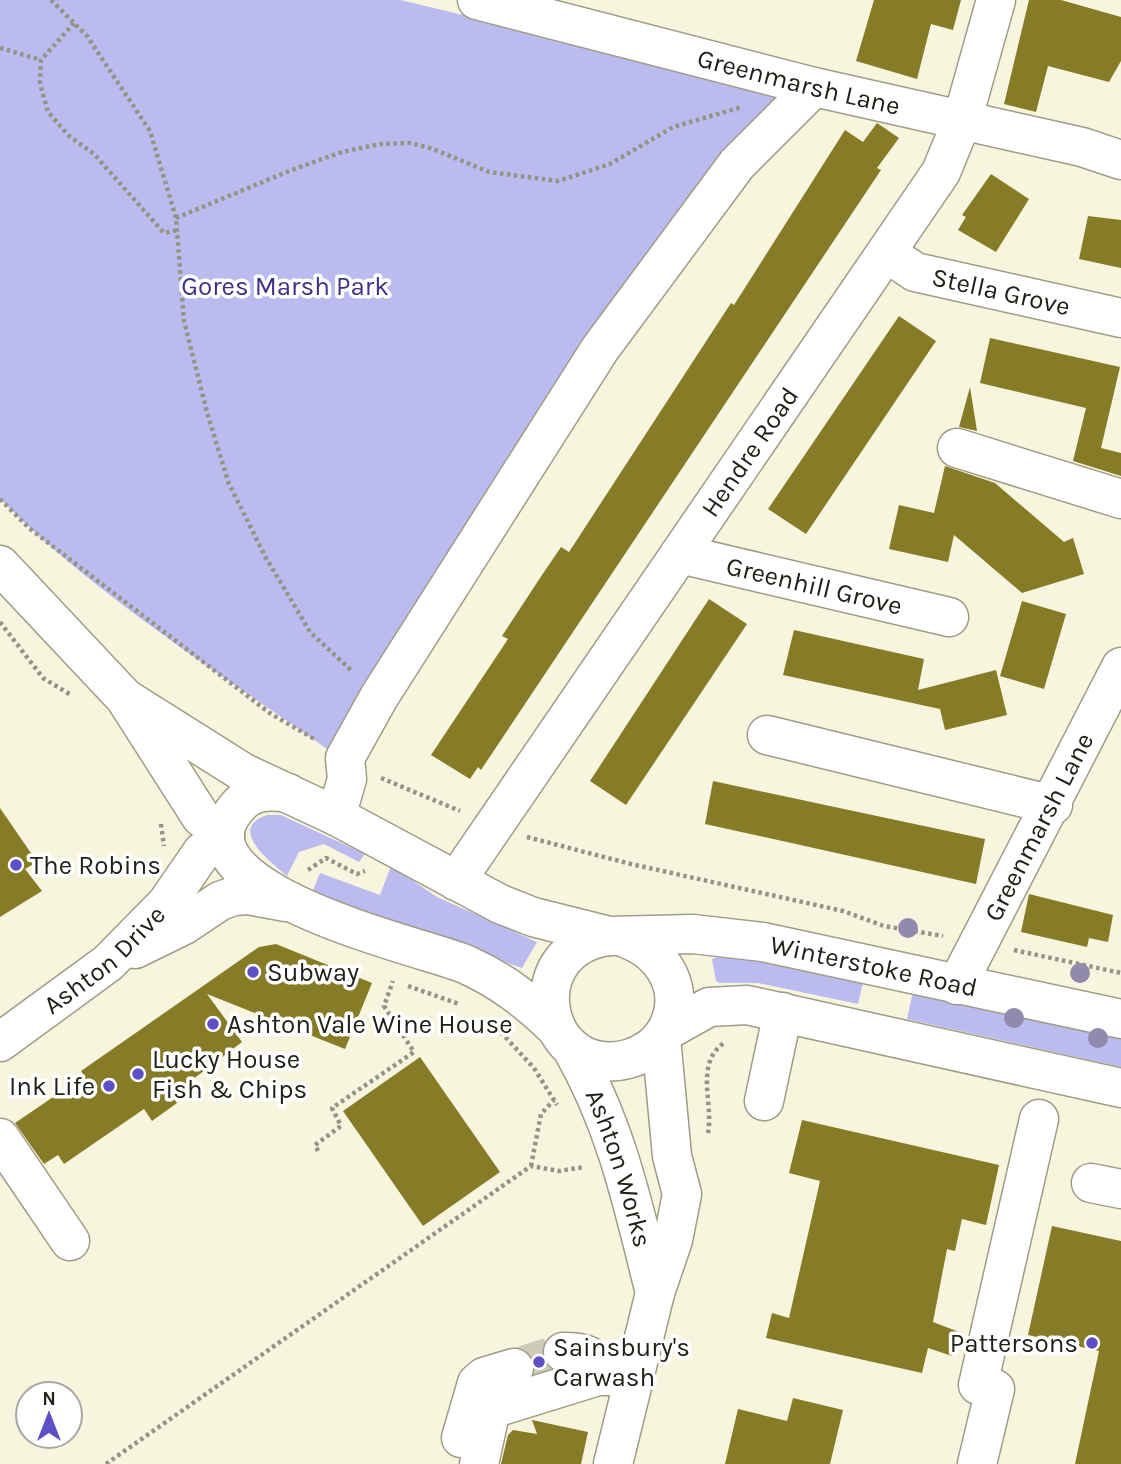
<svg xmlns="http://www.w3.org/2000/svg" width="1121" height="1464" font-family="Karla,sans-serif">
  <rect width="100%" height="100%" fill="#f8f5de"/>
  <path fill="#bbbbf0" d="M 0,0 L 400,0 L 791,92 L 337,756 C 223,675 99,599 0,499 Z
    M 267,815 L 281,815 L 365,854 L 359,862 L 324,844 L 299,852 L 287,876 C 271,862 226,829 267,815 Z
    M 391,866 L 437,897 L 537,942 L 522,968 L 311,895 L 320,873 L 380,895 Z
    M 729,953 L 730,958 L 748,958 L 864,978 L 858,1004 L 758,983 L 719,983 L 716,981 L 712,959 Z
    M 914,987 L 1121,1033 L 1121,1067 L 907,1019 Z"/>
  <path fill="#867b27" d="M 874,0 L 961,0 L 953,30 L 931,24 L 917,79 L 856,61 Z
    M 1029,0 L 1061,0 L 1121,17 L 1121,61 L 1109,82 L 1048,66 L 1036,112 L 1004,104 Z
    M 877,123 L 899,138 L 877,168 L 881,170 L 481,770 L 478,767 L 470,779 L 431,755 L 508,639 L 502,636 L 542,575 L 561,547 L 569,552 L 731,303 L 734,305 L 845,130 L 863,142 Z
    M 991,174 L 1029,199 L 996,252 L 958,230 L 966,217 L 962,215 Z
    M 1088,216 L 1121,220 L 1121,268 L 1079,259 Z
    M 899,316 L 936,341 L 806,534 L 768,509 Z
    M 990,338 L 1120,367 L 1101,448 L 1121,453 L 1121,476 L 1073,461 L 1086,408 L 980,383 Z
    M 970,387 L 977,431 L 959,427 Z
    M 945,466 L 995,483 L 1064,542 L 1073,538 L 1084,574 L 1022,593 L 954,535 L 948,562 L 889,549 L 899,505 L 934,513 Z
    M 709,599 L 747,624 L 626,805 L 590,781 Z
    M 1022,601 L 1066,614 L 1044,689 L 1000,676 Z
    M 794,630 L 924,659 L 918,690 L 996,670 L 1007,715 L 945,730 L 940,709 L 783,675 Z
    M 713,781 L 985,839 L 976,884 L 705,824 Z
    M 0,808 L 37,862 L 25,869 L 42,891 L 0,917 Z
    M 1029,894 L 1113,915 L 1108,942 L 1089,938 L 1087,947 L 1021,932 Z
    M 276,944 L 372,983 L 345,1049 L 207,994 L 242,1042 L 172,1095 L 177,1103 L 152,1121 L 144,1109 L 64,1164 L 58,1155 L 44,1164 L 15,1123 L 84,1076 L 81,1071 L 259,947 Z
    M 420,1057 L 500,1172 L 423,1226 L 343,1111 Z
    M 802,1120 L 999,1165 L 986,1225 L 962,1219 L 955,1251 L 947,1249 L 933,1322 L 959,1332 L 952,1356 L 928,1348 L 922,1373 L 766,1338 L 772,1313 L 789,1318 L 820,1181 L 789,1173 Z
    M 1052,1226 L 1121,1241 L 1121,1464 L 1075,1464 L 1099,1351 L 1028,1335 Z
    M 793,1398 L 843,1410 L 830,1464 L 725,1464 L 738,1409 L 787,1421 Z
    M 532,1420 L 588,1432 L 581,1464 L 501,1464 L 508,1435 L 513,1430 L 537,1434 Z"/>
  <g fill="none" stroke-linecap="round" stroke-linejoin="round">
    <path stroke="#cdcbb7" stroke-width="38" stroke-dasharray="38 19" stroke-linecap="butt" d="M 514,1368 L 563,1352"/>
    <g stroke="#9f9c87" stroke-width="41">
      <g id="minor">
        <path id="s1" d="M 477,0 L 814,87 L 1082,147 L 1121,160"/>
        <path id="s2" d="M 887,253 L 915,272 L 1121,318"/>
        <path d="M 957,448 L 1121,499"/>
        <path id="s3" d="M 680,554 L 949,617"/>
        <path d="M 767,735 L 1053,805"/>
        <path d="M 336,816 L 347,779 L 345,758 L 379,697 L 600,349 L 737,164 L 814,87"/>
        <path id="s4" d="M 456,881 L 941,172 L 962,121 L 996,0"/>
        <path d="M 135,949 L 184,925 L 220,901 L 234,896 L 248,895 L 286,902"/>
        <path id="s5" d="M 957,985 L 1121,667"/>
        <path id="s6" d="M 0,1042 L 108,963 L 167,903 L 202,852 L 225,838"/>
        <path id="s7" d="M 571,1047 C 617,1127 633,1205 655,1293"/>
        <path d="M 764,1101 L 783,1012"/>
        <path d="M 0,1138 L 70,1241"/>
        <path d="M 1091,1183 L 1121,1189"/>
        <path d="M 563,1352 C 587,1351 593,1356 607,1375"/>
        <path d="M 461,1438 L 477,1383 L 484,1377 L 514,1368"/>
        <path d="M 479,1464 L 491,1409 L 598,1376 L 634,1376"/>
        <path d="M 613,1464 L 655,1293 L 673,1240 L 682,1194 L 672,1156 L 661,1038"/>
        <path d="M 977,1464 L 995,1389 L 978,1385 L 1039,1119"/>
      </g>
    </g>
    <g stroke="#9f9c87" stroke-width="41">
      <g id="highway">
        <path d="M 0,565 L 125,698 L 201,817 L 225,835"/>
        <path id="s8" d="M 125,698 L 244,773 L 336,816 L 500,904 L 533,917 L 609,936 L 693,934 L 763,942 L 1121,1019"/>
        <path d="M 288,793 C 270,790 252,790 239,805 C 161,889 424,947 465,964 C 501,980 528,1001 556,1028"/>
        <path d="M 609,936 C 515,949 542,1081 628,1059 C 643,1055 658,1045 666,1031 C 688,991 664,952 625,938"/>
        <path d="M 666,1031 L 709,1007 L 747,1005 L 1121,1088"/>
      </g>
    </g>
    <path stroke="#959383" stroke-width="4.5" stroke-dasharray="3.5 3.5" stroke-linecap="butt" d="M 51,0 L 87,36 L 150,131 L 176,218 L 184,321 L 208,416 L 229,484 L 265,556 L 310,632 L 353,672
      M 74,23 L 41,60 L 40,83 L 48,112 L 69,136 L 94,154 L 164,233 L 178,230
      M 0,48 L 41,60
      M 176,218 L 289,171 L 342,152 L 380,144 L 411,143 L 433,149 L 489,172 L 558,181 L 610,164 L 673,127 L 742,107
      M 0,499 L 29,528 L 271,714 L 316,740
      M 0,622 L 43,678 L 71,695
      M 381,778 L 460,811
      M 161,824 L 164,846
      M 527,837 L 631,864 L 843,911 L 884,926 L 943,936
      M 308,870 L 326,858 L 357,874 L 365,871
      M 1014,950 L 1121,973
      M 408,986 L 459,1004
      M 496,1027 L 534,1068 L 557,1105
      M 708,1133 C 714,1104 694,1064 724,1043
      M 318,1151 L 315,1145 L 341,1126 L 332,1108 L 414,1052 L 384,1006 L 393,981
      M 531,1166 L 541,1114 L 554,1100
      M 106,1464 L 531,1166 L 559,1171 L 584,1167"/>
    <use href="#minor" stroke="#fff" stroke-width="38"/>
    <use href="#highway" stroke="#fff" stroke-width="38"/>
  </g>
  <g fill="#918aad">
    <circle cx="908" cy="928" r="10"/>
    <circle cx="1080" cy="973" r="10"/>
    <circle cx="1014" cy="1018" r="10"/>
    <circle cx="1098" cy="1038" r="10"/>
  </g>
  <g fill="#5f4fc7" stroke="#fff" stroke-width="2.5">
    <circle cx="16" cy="865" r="7"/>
    <circle cx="253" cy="972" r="7"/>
    <circle cx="213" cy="1024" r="7"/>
    <circle cx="138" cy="1074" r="7"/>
    <circle cx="109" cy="1086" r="7"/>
    <circle cx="1092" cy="1343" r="7"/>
    <circle cx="539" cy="1362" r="7"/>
  </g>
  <g text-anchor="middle" stroke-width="7" stroke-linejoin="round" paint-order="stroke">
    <g font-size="26" fill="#222119" stroke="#fff">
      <text dy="9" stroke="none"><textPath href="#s1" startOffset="332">Greenmarsh Lane</textPath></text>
      <text dy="9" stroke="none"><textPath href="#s2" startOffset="122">Stella Grove</textPath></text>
      <text dy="9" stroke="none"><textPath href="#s4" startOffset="520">Hendre Road</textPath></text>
      <text dy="9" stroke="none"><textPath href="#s3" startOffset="138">Greenhill Grove</textPath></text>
      <text dy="9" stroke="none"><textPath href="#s5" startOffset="178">Greenmarsh Lane</textPath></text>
      <text dy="9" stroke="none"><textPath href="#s6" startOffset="133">Ashton Drive</textPath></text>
      <text dy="9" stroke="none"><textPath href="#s8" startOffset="810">Winterstoke Road</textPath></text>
      <text dy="9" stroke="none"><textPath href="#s7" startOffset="131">Ashton Works</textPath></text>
    </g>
    <g font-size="26" fill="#3d3385" stroke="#fff">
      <text x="285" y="295">Gores Marsh Park</text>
    </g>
    <g font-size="26" fill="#222119" stroke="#fff" text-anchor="start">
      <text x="30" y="874">The Robins</text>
      <text x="267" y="981">Subway</text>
      <text x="227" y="1033">Ashton Vale Wine House</text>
      <text x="152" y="1068">Lucky House<tspan x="152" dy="30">Fish &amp; Chips</tspan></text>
      <text x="95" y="1095" text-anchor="end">Ink Life</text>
      <text x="1078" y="1352" text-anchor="end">Pattersons</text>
      <text x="553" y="1356">Sainsbury's<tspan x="553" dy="30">Carwash</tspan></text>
    </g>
  </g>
  <g transform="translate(49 1415)"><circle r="33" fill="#ffffff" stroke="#a7a6a3" stroke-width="2"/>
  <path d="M0-5L12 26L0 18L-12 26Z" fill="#5f4fc7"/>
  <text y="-10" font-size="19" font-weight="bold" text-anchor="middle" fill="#222119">N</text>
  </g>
</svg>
